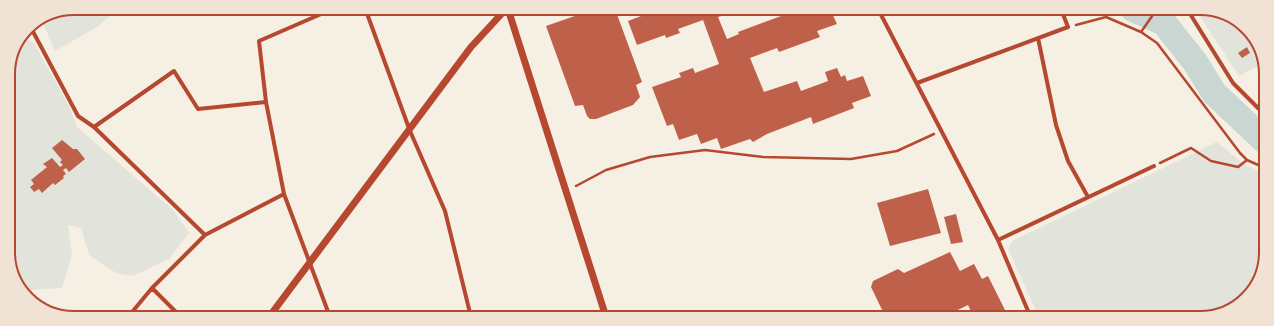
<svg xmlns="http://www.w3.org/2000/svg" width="1274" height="326" font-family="Overpass,sans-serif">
  <rect width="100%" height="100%" fill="#f6efe4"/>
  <path fill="#e2e4dc" d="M 74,8 L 119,8 L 97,27 L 55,51 L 42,21 Z
    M 1195,9 L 1213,9 L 1247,28 L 1265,62 L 1239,76 Z
    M 23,37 L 34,43 L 69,106 L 77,127 L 173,210 L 189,233 L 169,259 L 133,276 L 116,273 L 89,255 L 81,228 L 68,225 L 72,255 L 62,288 L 29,290 L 13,272 L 9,265 L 8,70 Z
    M 1217,142 L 1245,165 L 1265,173 L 1265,265 L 1243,302 L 1204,318 L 1039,318 L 1008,249 L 1012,241 Z"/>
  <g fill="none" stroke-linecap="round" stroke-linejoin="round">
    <path stroke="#c9d6d2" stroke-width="26" d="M 1133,9 L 1164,23 L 1195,62 L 1214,93 L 1265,141"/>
  </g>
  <path fill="#bf614a" d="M 595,9 L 615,9 L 642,82 L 636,85 L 640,97 L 633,105 L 596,119 L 590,119 L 587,116 L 583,105 L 575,106 L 546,26 Z
    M 653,9 L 726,9 L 728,14 L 718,17 L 727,39 L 739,34 L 738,32 L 792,12 L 790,9 L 812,9 L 814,12 L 821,9 L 830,9 L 837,24 L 817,31 L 820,37 L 779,52 L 777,48 L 750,58 L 764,92 L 797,81 L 801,91 L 828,81 L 825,72 L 837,68 L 841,77 L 845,75 L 847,81 L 863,76 L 871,96 L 852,103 L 854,108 L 813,124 L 811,117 L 767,134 L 753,142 L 750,139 L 721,149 L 717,138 L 701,144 L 697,134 L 679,140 L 673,124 L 667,126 L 652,87 L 681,77 L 679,73 L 693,68 L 695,73 L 719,64 L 703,20 L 678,29 L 680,33 L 666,38 L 665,35 L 637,45 L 628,21 L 654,11 Z
    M 1247,47 L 1250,53 L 1242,58 L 1238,53 Z
    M 62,140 L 73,149 L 77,149 L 85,159 L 69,172 L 66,168 L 63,170 L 66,174 L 63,176 L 64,178 L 55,185 L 53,183 L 42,193 L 39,189 L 34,192 L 30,187 L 34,184 L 31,180 L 47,167 L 43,164 L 52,158 L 60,167 L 63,165 L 60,162 L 62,160 L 52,148 Z
    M 928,189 L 941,233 L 890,246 L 877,203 Z
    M 956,214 L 963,242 L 951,244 L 944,217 Z
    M 950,252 L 960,271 L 974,264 L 982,279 L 988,276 L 1009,318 L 974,318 L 968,305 L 941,318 L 883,318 L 882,315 L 884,314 L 871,287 L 873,281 L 898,269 L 904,273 Z"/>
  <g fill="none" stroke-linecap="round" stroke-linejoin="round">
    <path stroke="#b5482f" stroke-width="2.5" d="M 1076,25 L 1106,17 L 1141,32 L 1157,43 L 1240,153 L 1247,160 L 1265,168
      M 1141,32 L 1157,9
      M 1160,163 L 1191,148 L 1211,161 L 1238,167 L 1247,160
      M 576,186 L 606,170 L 650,157 L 705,150 L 763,157 L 851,159 L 897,151 L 934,134"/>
    <path stroke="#b5482f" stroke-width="4" d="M 365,8 L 410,131 L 445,211 L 471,317
      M 878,9 L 998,240 L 1031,318
      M 1187,9 L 1233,83 L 1265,115
      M 30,26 L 78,116 L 94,127 L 205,235
      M 1038,38 L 1056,125 L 1068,161 L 1088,197
      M 917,83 L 1068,27 L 1061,9
      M 94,127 L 174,71 L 198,109 L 266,102
      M 998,240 L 1154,166
      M 152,288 L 181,317
      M 128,317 L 152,288 L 205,235 L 284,194
      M 330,317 L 284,194 L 266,102 L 259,41 L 335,8"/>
    <path stroke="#b5482f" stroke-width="7" d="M 508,9 L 606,317
      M 269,317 L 471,47 L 506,9"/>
  </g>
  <path d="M0 0H1274V326H0ZM74 15H1200A59 59 0 0 1 1259 74V252A59 59 0 0 1 1200 311H74A59 59 0 0 1 15 252V74A59 59 0 0 1 74 15Z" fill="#f1e2d6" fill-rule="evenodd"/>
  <path fill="none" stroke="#b5482f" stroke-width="2" d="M74 15H1200A59 59 0 0 1 1259 74V252A59 59 0 0 1 1200 311H74A59 59 0 0 1 15 252V74A59 59 0 0 1 74 15Z"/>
</svg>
